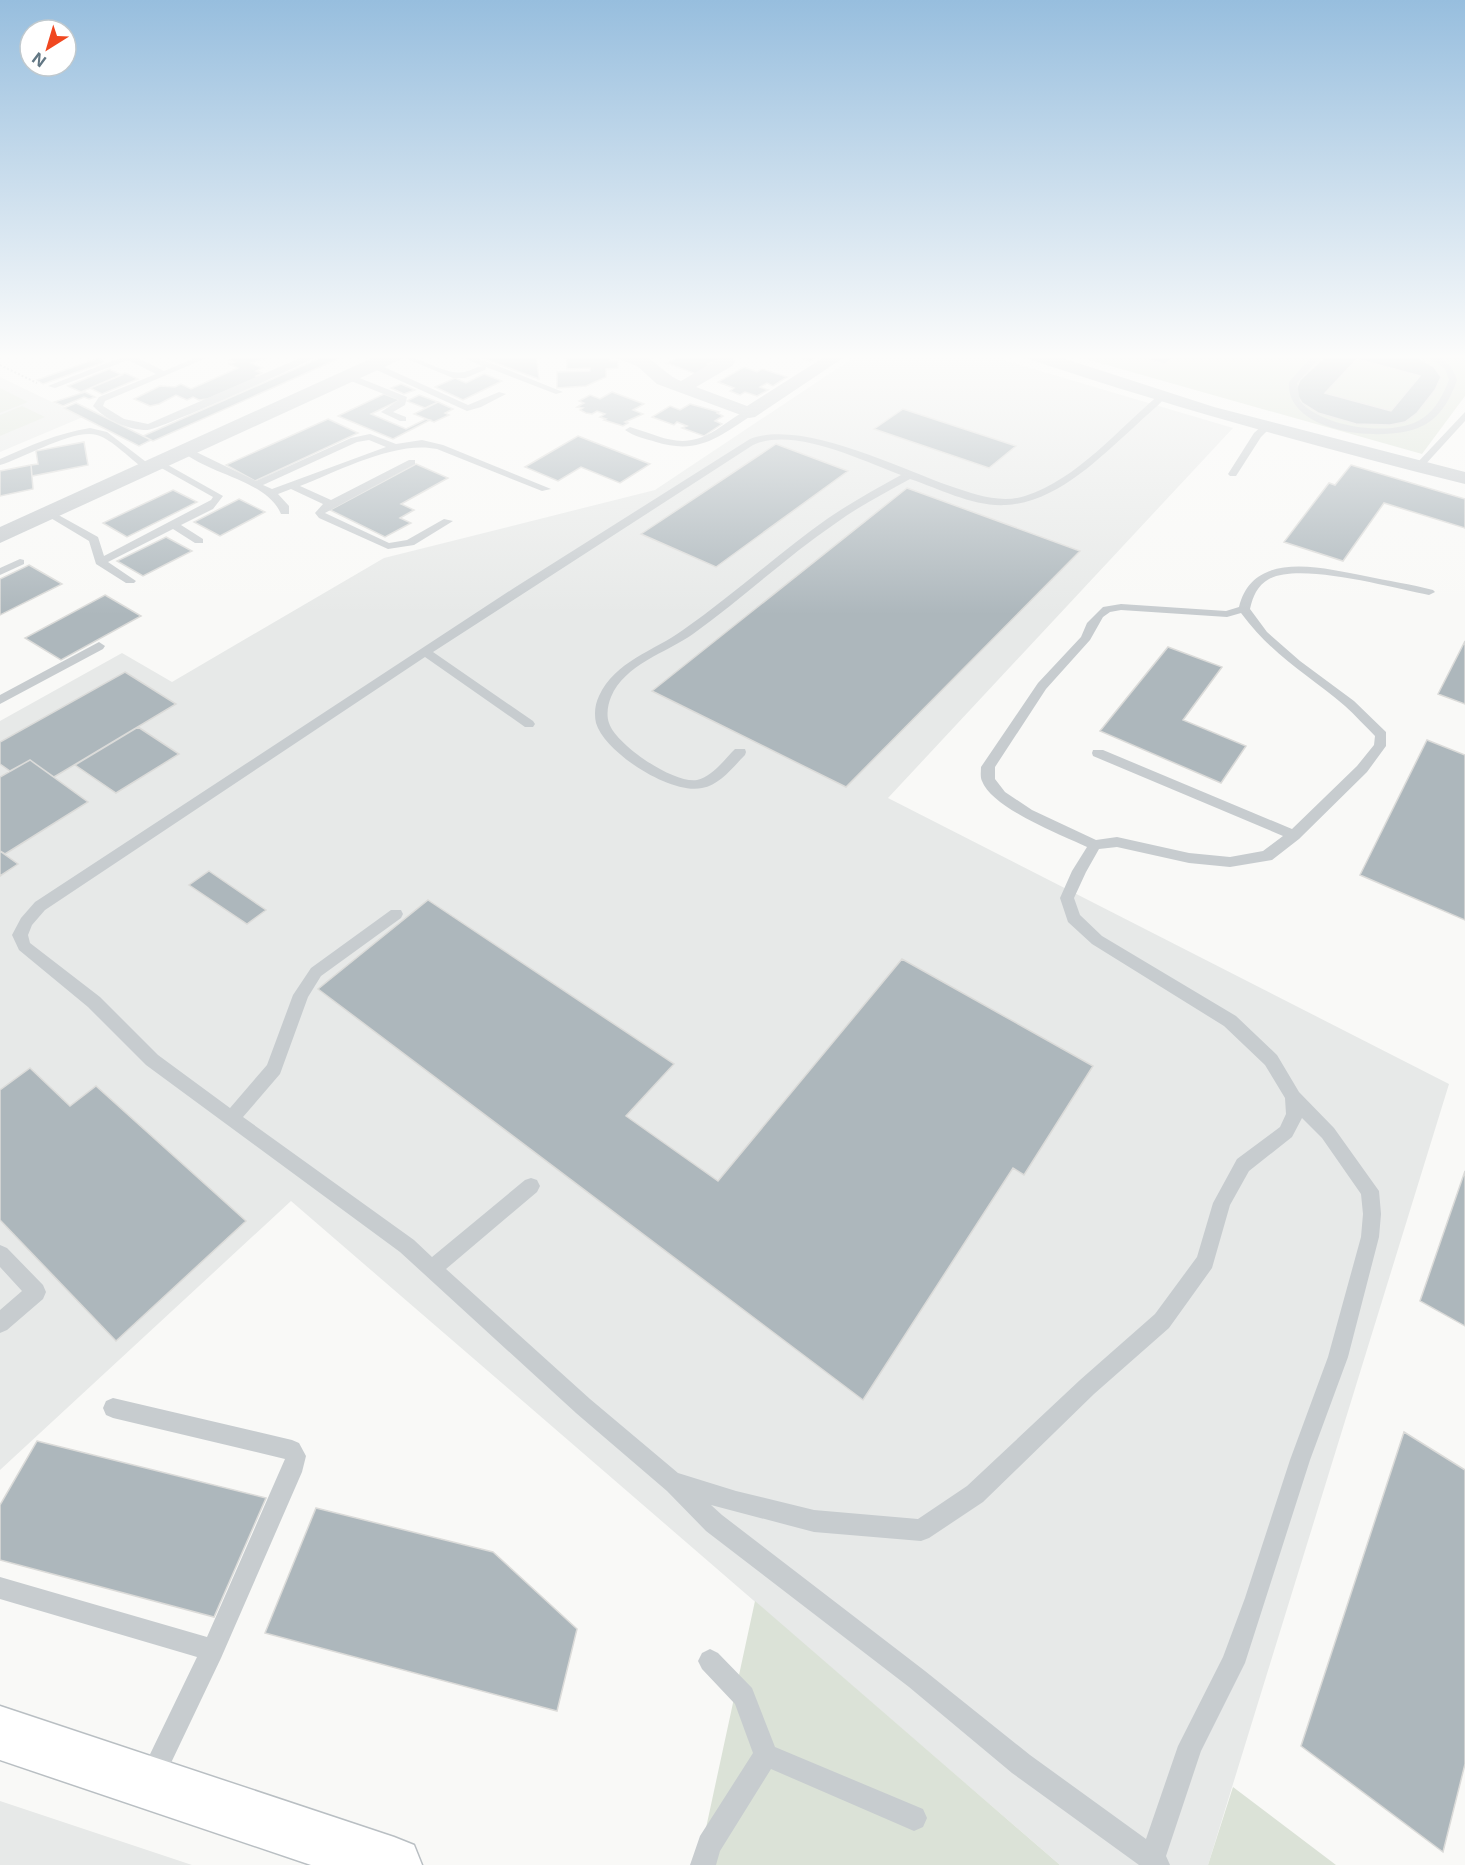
<svg xmlns="http://www.w3.org/2000/svg" width="1465" height="1865" font-family="Inter,sans-serif">
  <rect width="100%" height="100%" fill="#f9f9f7"/>
  <path fill="#e7e9e8" d="M 859,354 L 983,354 L 1233,428 L 888,798 L 1449,1084 L 1208,1865 L 1060,1865 L 291,1201 L 0,1470 L 0,721 L 122,653 L 172,682 L 384,558 L 655,490 Z
    M 0,377 L 83,417 L 0,452 Z
    M 0,1801 L 192,1865 L 0,1865 Z"/>
  <path fill="#dbe2d7" d="M 1068,354 L 1465,354 L 1465,396 L 1422,454 Z
    M 0,388 L 28,402 L 0,413 Z
    M 22,406 L 45,417 L 0,436 L 0,415 Z
    M 755,1601 L 1060,1865 L 698,1865 Z
    M 1233,1787 L 1336,1865 L 1208,1865 Z"/>
  <path fill="#adb7bc" stroke="#dbdbd9" stroke-width="1.5" fill-rule="evenodd" d="M 238,354 L 272,354 L 265,360 L 262,359 L 251,363 L 262,368 L 256,371 L 262,373 L 256,376 L 259,377 L 208,399 L 199,400 L 193,397 L 187,400 L 176,395 L 159,404 L 150,406 L 134,399 L 160,386 L 175,387 L 181,384 L 191,389 L 238,368 L 229,364 L 234,362 L 229,360 Z
    M 329,354 L 349,354 L 153,441 L 143,436 Z
    M 471,354 L 536,354 L 539,379 Z
    M 563,354 L 605,355 L 610,359 L 609,361 L 618,361 L 618,368 L 606,369 L 606,377 L 586,386 L 557,388 L 557,372 L 590,371 L 590,368 L 567,369 L 566,355 Z
    M 683,354 L 726,354 L 722,356 L 725,357 L 708,364 L 711,365 L 696,374 L 667,363 Z
    M 788,354 L 821,354 L 810,361 Z
    M 1155,354 L 1176,354 L 1165,364 L 1149,360 Z
    M 1328,354 L 1412,354 L 1434,367 L 1441,377 L 1435,390 L 1417,413 L 1405,422 L 1390,425 L 1356,424 L 1318,413 L 1302,403 L 1295,392 L 1300,380 ZM 1357,359 L 1420,376 L 1391,411 L 1325,393 Z
    M 98,358 L 105,362 L 43,384 L 37,380 Z
    M 744,367 L 757,372 L 762,369 L 787,377 L 773,386 L 767,383 L 760,387 L 768,390 L 757,396 L 745,392 L 740,395 L 730,391 L 734,388 L 718,382 Z
    M 109,369 L 122,375 L 81,392 L 68,386 Z
    M 125,373 L 138,379 L 102,394 L 90,388 Z
    M 484,374 L 502,381 L 463,400 L 435,387 L 455,378 L 466,383 Z
    M 401,384 L 415,390 L 404,394 L 391,388 Z
    M 85,392 L 95,397 L 89,399 L 84,397 L 63,406 L 54,402 Z
    M 612,392 L 644,404 L 633,410 L 643,414 L 625,422 L 628,423 L 623,426 L 604,420 L 606,419 L 600,417 L 605,414 L 597,411 L 592,414 L 586,413 L 580,410 L 583,408 L 577,407 L 584,403 L 579,401 L 590,395 L 600,399 Z
    M 384,394 L 400,400 L 371,414 L 406,429 L 426,419 L 430,420 L 393,439 L 338,416 Z
    M 419,395 L 438,402 L 425,408 L 407,401 Z
    M 438,402 L 453,409 L 445,413 L 449,415 L 434,422 L 414,414 Z
    M 76,403 L 143,436 L 151,440 L 139,446 L 64,408 Z
    M 690,404 L 719,412 L 717,413 L 723,416 L 715,421 L 722,424 L 704,436 L 682,428 L 687,426 L 677,422 L 674,425 L 652,417 L 670,406 L 680,410 Z
    M 903,409 L 1016,446 L 989,468 L 874,429 Z
    M 328,419 L 358,433 L 255,481 L 226,465 Z
    M 578,436 L 650,464 L 620,483 L 581,467 L 558,481 L 525,467 Z
    M 84,442 L 88,465 L 32,476 L 31,465 L 38,464 L 36,451 Z
    M 776,444 L 848,471 L 716,567 L 641,534 Z
    M 416,464 L 448,478 L 401,504 L 414,510 L 400,518 L 411,523 L 385,537 L 330,510 Z
    M 31,465 L 33,489 L 0,496 L 0,471 Z
    M 1351,465 L 1465,499 L 1465,528 L 1384,503 L 1343,561 L 1284,542 L 1329,483 L 1335,485 Z
    M 907,488 L 1080,551 L 846,787 L 652,691 Z
    M 173,490 L 197,502 L 127,537 L 103,523 Z
    M 239,499 L 265,512 L 220,536 L 194,522 Z
    M 166,537 L 192,551 L 143,576 L 117,561 Z
    M 29,565 L 62,584 L 0,615 L 0,579 Z
    M 105,595 L 141,616 L 61,660 L 25,638 Z
    M 1465,641 L 1465,704 L 1438,694 Z
    M 1168,647 L 1222,667 L 1183,720 L 1246,746 L 1221,783 L 1100,731 Z
    M 125,672 L 176,704 L 54,777 L 30,760 L 10,771 L 0,764 L 0,742 Z
    M 138,727 L 179,754 L 116,793 L 75,765 Z
    M 1427,740 L 1465,755 L 1465,920 L 1360,875 Z
    M 30,760 L 88,802 L 5,854 L 0,851 L 0,777 Z
    M 0,851 L 18,864 L 0,876 Z
    M 209,871 L 266,910 L 247,924 L 189,885 Z
    M 428,900 L 674,1064 L 626,1116 L 718,1181 L 902,959 L 1093,1066 L 1024,1175 L 1013,1168 L 863,1400 L 318,989 Z
    M 30,1068 L 70,1106 L 96,1086 L 246,1221 L 116,1341 L 0,1220 L 0,1090 Z
    M 1465,1171 L 1465,1326 L 1420,1301 Z
    M 1404,1432 L 1465,1470 L 1465,1764 L 1443,1852 L 1301,1746 Z
    M 37,1441 L 266,1498 L 214,1617 L 0,1560 L 0,1505 Z
    M 316,1508 L 493,1552 L 577,1629 L 557,1711 L 265,1633 Z"/>
  <g fill="none" stroke-linecap="round" stroke-linejoin="round">
    <g stroke="#b9bfc3" stroke-width="3">
      <path id="secondary" d="M 0,1706 L 394,1837 L 414,1845 L 422,1865 L 311,1865 L 0,1760 Z"/>
    </g>
    <path stroke="#c0c3c5" stroke-width="2" stroke-dasharray="2 2" stroke-linecap="butt" d="M 0,365 L 37,383"/>
    <path fill="#c7cccf" fill-rule="evenodd" d="M 119,354 L 130,354 L 164,371 L 204,354 L 216,354 L 105,401 L 103,406 L 124,419 L 148,424 L 309,354 L 321,354 C 308,363 158,430 147,430 C 128,430 106,420 93,406 L 99,397 L 156,374 L 128,360 L 55,388 L 48,386 L 122,357 Z
      M 395,354 C 418,354 444,376 464,372 C 470,371 476,367 482,366 L 455,354 L 468,354 L 563,392 L 556,394 L 486,367 L 485,370 L 465,378 L 453,378 Z
      M 1314,354 L 1323,354 L 1297,383 L 1300,401 C 1322,428 1395,438 1423,418 C 1436,409 1443,395 1449,380 L 1445,369 L 1424,354 C 1441,354 1452,364 1457,380 C 1451,397 1442,415 1426,424 C 1392,445 1285,435 1289,382 Z
      M 373,362 L 468,405 L 499,392 L 506,394 L 481,407 L 467,411 L 370,367 L 369,365 Z
      M 346,375 L 352,375 L 407,397 L 405,405 L 393,412 L 406,417 L 406,421 L 400,421 L 381,412 L 399,400 L 346,379 Z
      M 1159,395 L 1166,397 C 1156,408 1144,417 1133,428 C 1097,460 1057,502 1006,505 C 974,507 940,489 910,479 C 885,493 859,506 836,523 C 786,557 742,599 693,634 C 666,653 625,664 611,697 C 608,704 606,715 609,723 C 616,745 674,784 697,780 C 712,777 725,759 735,749 L 745,749 L 746,752 L 745,755 C 733,767 720,785 702,788 C 671,795 605,753 596,723 C 594,714 595,704 599,696 C 615,661 654,651 683,630 C 733,595 778,554 827,519 C 850,503 876,489 901,475 C 863,461 793,426 753,445 L 433,652 L 533,721 L 535,724 L 533,727 L 525,727 L 425,657 L 45,910 L 32,925 L 28,935 L 30,943 L 100,997 L 158,1055 L 230,1108 L 267,1065 L 293,995 L 311,968 L 391,910 L 401,910 L 403,914 L 401,918 L 321,976 L 308,997 L 280,1074 L 243,1117 L 414,1240 L 432,1257 L 525,1180 L 531,1178 L 537,1180 L 540,1186 L 537,1192 L 446,1269 L 590,1399 L 678,1473 L 736,1491 L 814,1510 L 918,1519 L 967,1486 L 1080,1380 L 1155,1314 L 1197,1257 L 1213,1203 L 1237,1159 L 1280,1127 L 1286,1114 L 1285,1098 L 1265,1065 L 1224,1026 L 1092,944 L 1068,922 L 1060,898 L 1072,871 L 1087,847 C 1061,835 992,808 982,781 C 980,777 981,771 981,767 L 1038,683 L 1081,637 L 1087,623 L 1103,607 L 1121,604 L 1226,611 L 1239,607 C 1253,549 1323,568 1365,576 C 1388,581 1411,584 1433,590 L 1435,592 L 1429,595 C 1392,588 1301,562 1269,579 C 1257,586 1253,596 1250,609 L 1267,632 L 1300,661 L 1354,701 L 1386,732 L 1386,746 L 1367,772 L 1299,839 L 1272,860 L 1230,867 L 1189,863 L 1117,847 L 1099,849 L 1086,872 L 1074,898 L 1080,915 L 1102,936 L 1236,1016 L 1277,1055 L 1299,1092 L 1334,1128 L 1379,1191 L 1381,1214 L 1379,1237 L 1348,1357 L 1310,1460 L 1245,1663 L 1201,1751 L 1166,1856 L 1170,1865 L 1139,1865 L 1012,1773 L 909,1687 L 706,1531 L 667,1491 L 576,1413 L 400,1252 L 146,1065 L 88,1007 L 19,950 L 12,935 L 21,918 L 35,902 L 514,588 L 750,439 C 802,419 898,468 950,486 C 974,494 1000,504 1025,496 C 1078,479 1118,429 1159,395 ZM 1121,610 L 1227,617 L 1241,613 C 1273,656 1306,673 1345,706 C 1355,715 1365,726 1375,736 L 1374,745 L 1357,766 L 1292,829 L 1103,750 L 1093,750 L 1092,753 L 1093,756 L 1283,836 L 1263,851 L 1230,857 L 1189,853 L 1117,837 L 1096,840 L 1032,810 L 1005,792 L 995,779 L 995,767 L 1046,689 L 1090,640 L 1103,617 L 1110,612 ZM 1302,1118 L 1322,1138 L 1361,1194 L 1363,1214 L 1361,1237 L 1328,1357 L 1290,1460 L 1245,1598 L 1223,1657 L 1178,1746 L 1146,1839 L 1030,1755 L 925,1671 L 722,1515 L 711,1505 L 814,1532 L 921,1541 L 929,1538 L 983,1502 L 1094,1394 L 1169,1328 L 1212,1268 L 1230,1205 L 1249,1171 L 1292,1137 Z
      M 749,410 L 752,411 L 752,415 C 719,437 698,455 656,442 C 646,439 633,436 625,430 L 630,427 C 664,437 682,451 716,430 C 727,423 737,414 749,410 Z
      M 1465,412 L 1465,421 L 1423,467 L 1417,467 L 1417,463 Z
      M 1263,425 L 1271,427 L 1261,437 L 1236,476 L 1230,476 L 1228,474 L 1254,433 Z
      M 90,428 L 107,432 L 154,468 L 146,470 C 132,461 112,439 97,435 C 74,428 24,458 0,465 L 0,459 C 29,446 58,433 90,428 Z
      M 370,434 L 396,444 L 422,440 L 443,445 L 551,489 L 542,491 L 437,449 C 397,440 338,471 300,486 L 331,500 L 409,460 L 415,460 L 415,464 L 325,513 L 389,543 L 407,540 L 444,519 L 453,521 L 414,545 L 388,549 L 319,518 L 315,513 L 323,504 L 291,489 L 278,494 L 289,506 L 289,514 L 281,514 C 267,480 209,475 182,451 L 190,449 L 256,481 L 351,438 ZM 369,440 L 386,447 L 272,489 L 263,485 L 357,442 Z
      M 159,460 L 223,496 L 213,509 L 181,525 L 203,539 L 203,543 L 195,543 L 173,529 L 108,562 L 136,581 L 134,583 L 126,583 L 96,564 L 89,541 L 44,514 L 53,512 L 98,537 L 104,556 L 211,500 L 213,497 L 156,465 L 154,463 Z
      M 20,559 L 24,560 L 24,564 L 0,575 L 0,568 Z
      M 99,642 L 105,646 L 103,649 L 0,704 L 0,695 Z
      M 0,1245 L 7,1248 L 43,1285 L 46,1292 L 43,1299 L 7,1330 L 0,1333 L 0,1310 L 22,1291 L 0,1267 Z
      M 113,1398 L 292,1440 L 299,1443 L 306,1456 L 302,1472 L 221,1658 L 160,1786 L 151,1789 L 142,1786 L 139,1777 L 197,1657 L 0,1599 L 0,1577 L 207,1637 L 285,1459 L 113,1418 L 106,1415 L 103,1408 L 106,1401 Z
      M 710,1649 L 718,1653 L 752,1688 L 775,1747 L 923,1809 L 927,1818 L 923,1827 L 914,1831 L 771,1769 L 720,1851 L 716,1865 L 690,1865 L 700,1836 L 753,1753 L 735,1704 L 702,1669 L 698,1661 L 702,1653 Z"/>
    <path fill="#c7cccf" fill-rule="evenodd" d="M 614,354 C 622,354 631,353 639,355 C 655,358 665,375 681,381 L 720,358 L 732,358 L 735,362 L 732,366 L 696,387 L 747,406 L 829,354 L 849,354 L 755,417 L 749,418 L 657,384 L 637,366 L 616,358 Z
      M 1024,354 L 1050,354 L 1214,407 L 1465,472 L 1465,484 C 1317,447 1171,407 1026,358 Z"/>
    <path fill="#c7cccf" fill-rule="evenodd" d="M 381,354 L 406,354 L 404,358 L 0,543 L 0,527 Z"/>
    <use href="#secondary" fill="#fff" fill-rule="evenodd"/>
  </g>
  <linearGradient id="sky" x2="0" y2="1"><stop stop-color="#97bede"/><stop offset="0.58" stop-color="#fcfcfb"/><stop offset="1" stop-color="#fcfcfb" stop-opacity="0"/></linearGradient>
  <rect width="1465" height="615" fill="url(#sky)"/>
  <g transform="translate(48 48) rotate(217)"><circle r="28" fill="#ffffff" stroke="#c0c9ce" stroke-width="1.5"/>
  <path d="M0-4.5L10 22L0 15L-10 22Z" fill="#f04720"/>
  <text y="-9" font-size="16" font-weight="bold" text-anchor="middle" fill="#627784">N</text>
  </g>
</svg>
